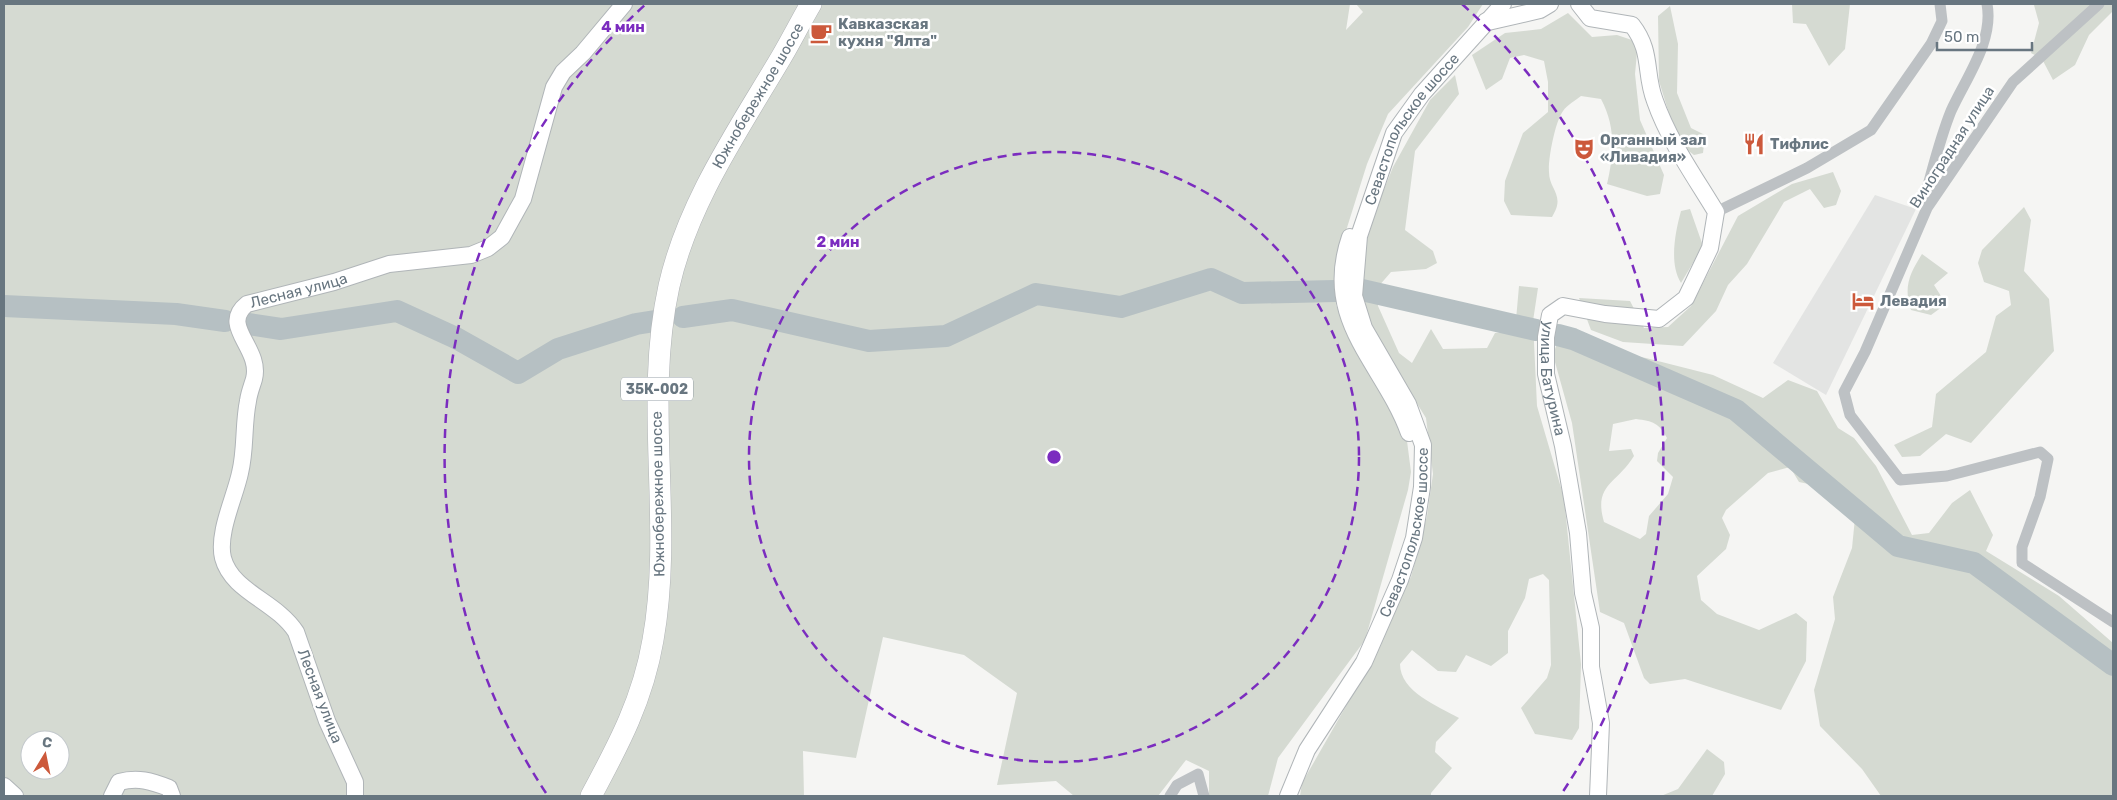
<svg xmlns="http://www.w3.org/2000/svg" width="2117" height="800" font-family="Rubik,sans-serif">
  <rect width="100%" height="100%" fill="#f5f5f3"/>
  <path fill="#e3e4e3" d="M 1875,195 L 1916,209 L 1826,395 L 1773,363 Z"/>
  <path fill="#d5dad2" fill-rule="evenodd" d="M 4,4 L 1350,4 L 1346,30 L 1363,12 L 1356,4 L 1483,4 L 1468,27 L 1388,114 L 1367,164 L 1334,269 L 1336,305 L 1356,348 L 1407,441 L 1411,472 L 1408,490 L 1365,640 L 1278,758 L 1268,796 L 1209,796 L 1209,771 L 1186,760 L 1158,796 L 1074,796 L 1056,781 L 997,785 L 1017,693 L 964,655 L 883,637 L 856,758 L 803,751 L 804,796 L 4,796 ZM 30,740 L 60,740 L 60,770 L 30,770 Z
    M 1792,4 L 1850,4 L 1845,49 L 1829,66 L 1806,24 L 1793,23 Z
    M 2031,4 L 2113,4 L 2113,11 L 2089,35 L 2075,65 L 2053,80 L 2042,59 L 2031,53 L 2039,23 L 2034,5 Z
    M 1670,6 L 1678,44 L 1677,93 L 1691,128 L 1705,135 L 1703,153 L 1694,155 L 1678,143 L 1659,81 L 1658,16 Z
    M 1568,13 L 1592,37 L 1617,35 L 1638,42 L 1635,74 L 1640,120 L 1664,175 L 1660,194 L 1647,196 L 1607,184 C 1614,154 1616,127 1601,99 L 1581,96 C 1576,100 1567,105 1563,111 C 1555,122 1548,159 1549,172 C 1549,190 1566,195 1552,217 L 1511,215 L 1504,201 L 1505,181 L 1523,133 L 1548,112 L 1548,82 L 1544,61 L 1524,55 L 1510,58 L 1502,79 L 1486,90 L 1472,55 L 1505,33 L 1541,29 Z
    M 1455,75 L 1459,94 L 1415,151 L 1405,230 L 1433,251 L 1437,263 L 1426,269 L 1391,272 L 1378,287 L 1378,306 L 1399,353 L 1412,363 L 1431,329 L 1443,349 L 1487,348 L 1495,333 L 1515,331 L 1519,286 L 1538,288 L 1533,321 L 1537,406 L 1564,498 L 1581,664 L 1579,728 L 1572,740 L 1535,734 L 1521,708 L 1547,678 L 1551,665 L 1549,580 L 1543,574 L 1529,579 L 1525,598 L 1508,631 L 1508,653 L 1491,666 L 1466,655 L 1456,672 L 1438,671 L 1412,650 L 1400,664 C 1400,692 1438,706 1459,718 L 1436,742 L 1435,752 L 1452,768 L 1431,793 L 1431,796 L 1300,796 L 1302,783 L 1381,645 L 1389,616 L 1411,577 L 1427,516 L 1433,474 L 1426,418 L 1364,318 L 1355,279 L 1364,239 L 1393,167 L 1430,100 Z
    M 1833,172 L 1841,191 L 1836,205 L 1824,208 L 1810,189 L 1784,202 L 1747,264 L 1728,285 L 1716,311 L 1683,346 L 1623,342 L 1591,330 L 1579,298 L 1630,301 L 1644,328 L 1668,327 L 1691,306 L 1738,216 L 1792,184 Z
    M 2024,207 L 2031,220 L 2024,271 L 2049,299 L 2054,351 L 1971,443 L 1946,434 L 1920,456 L 1902,457 L 1894,445 L 1932,427 L 1936,394 L 1986,352 L 1996,316 L 2011,305 L 2009,291 L 1984,282 L 1978,263 L 1982,250 Z
    M 1690,209 L 1703,246 L 1681,283 C 1669,264 1675,233 1681,211 Z
    M 1922,254 L 1948,273 L 1934,285 L 1946,304 L 1931,315 L 1911,310 C 1903,287 1910,273 1922,254 Z
    M 1570,345 L 1646,358 L 1713,375 L 1763,398 L 1788,380 L 1817,391 L 1838,428 L 1854,438 L 1876,466 L 1912,535 L 1929,533 L 1952,503 L 1970,490 L 1993,535 L 1986,551 L 2059,596 L 2113,643 L 2113,796 L 1881,796 L 1862,769 L 1820,726 L 1814,690 L 1835,619 L 1833,597 L 1852,548 L 1856,508 L 1842,491 L 1799,482 L 1790,467 L 1768,473 L 1726,510 L 1722,518 L 1730,535 L 1726,549 L 1697,576 L 1701,600 L 1717,614 L 1759,630 L 1796,613 L 1807,622 L 1806,661 L 1781,710 L 1685,679 L 1650,684 L 1644,678 L 1624,623 L 1600,612 L 1572,423 L 1553,355 L 1556,346 ZM 1636,419 C 1653,421 1659,423 1667,438 L 1658,453 L 1657,461 L 1673,477 L 1668,494 L 1649,516 L 1646,534 L 1640,539 L 1604,522 C 1593,484 1617,484 1634,456 L 1631,449 L 1609,451 L 1613,424 Z
    M 1707,749 L 1724,762 L 1725,774 L 1712,796 L 1661,796 L 1678,789 Z"/>
  <g fill="none" stroke-linecap="round" stroke-linejoin="round">
    <path stroke="#b6c0c3" stroke-width="22" d="M 1362,290 L 1536,330
      M 4,306 L 176,314 L 225,321
      M 683,317 L 732,310 L 869,341 L 946,336 L 1036,294 L 1121,307 L 1211,279 L 1242,293 L 1335,291
      M 248,324 L 281,329 L 397,311 L 456,338 L 518,373 L 558,349 L 636,324 L 655,321
      M 1558,335 L 1573,339 L 1736,410 L 1898,546 L 1974,563 L 2113,665"/>
    <g stroke="#b0b5b8" stroke-width="18">
      <g id="secondary">
        <path id="s1" d="M 1579,4 L 1590,18 L 1632,25 C 1653,52 1644,73 1655,101 C 1669,141 1695,177 1716,212 L 1710,248 L 1686,298 L 1659,319 L 1605,314 L 1563,306 L 1550,315 L 1546,337 L 1546,374 L 1563,446 L 1578,533 L 1583,593 L 1591,628 L 1591,667 L 1601,723 L 1598,796"/>
        <path d="M 1486,21 L 1488,22 L 1540,10 L 1550,4"/>
        <path d="M 1350,237 C 1321,321 1383,362 1409,433"/>
        <path d="M 4,786 L 15,796"/>
        <path d="M 112,796 L 119,782 C 138,777 151,781 169,788 L 172,796"/>
        <path id="s2" d="M 355,796 L 355,782 L 327,721 L 296,632 C 276,601 232,592 223,558 C 217,533 235,497 240,473 C 246,449 243,425 248,401 C 249,393 252,386 254,379 C 262,348 219,326 247,304 L 334,282 L 389,264 L 471,255 L 488,248 L 502,237 L 523,199 L 554,87 L 563,72 L 583,53 L 624,4"/>
        <path id="s3" d="M 1288,796 L 1307,750 L 1364,662 L 1400,580 L 1414,538 L 1422,487 L 1423,445 L 1408,404 L 1364,328 L 1354,296 L 1359,236 L 1394,133 L 1422,94 L 1503,4"/>
      </g>
    </g>
    <g stroke="#b1b4b7" stroke-width="22">
      <g id="highway">
        <path id="s4" d="M 591,796 C 619,744 643,699 653,640 C 674,523 643,403 669,286 C 688,202 739,129 782,56 C 792,39 801,21 811,4"/>
      </g>
    </g>
    <path stroke="#bdc1c4" stroke-width="11" d="M 2099,4 L 2013,82 L 1927,208 L 1865,352 L 1844,392 L 1850,415 L 1900,480 L 1947,476 L 2040,452 L 2048,459 L 2040,497 L 2022,547 L 2022,563 L 2113,622
      M 1927,208 L 1925,196 C 1933,168 1940,138 1951,111 C 1966,78 1994,41 1987,4
      M 1716,212 L 1807,168 L 1871,130 L 1931,44 L 1942,21 L 1940,4
      M 1170,796 L 1177,785 L 1198,774 L 1204,796"/>
    <use href="#secondary" stroke="#fff" stroke-width="16"/>
    <use href="#highway" stroke="#fff" stroke-width="21"/>
  </g>
  <g fill="none" stroke="#7b2cbf" stroke-width="2.5" stroke-dasharray="9 6">
    <circle cx="1054" cy="457" r="305"/>
    <path d="M546 793A609 609 0 0 1 646 4M1462 4A609 609 0 0 1 1562 793"/>
  </g>
  <defs>
    <g id="cafe-bare" transform="scale(1.725)"><path d="M-5.5-4.5H6V0H3Q3 3.5 0 3.5H-2.5Q-5.5 3.5-5.5 0ZM3-3.2v2h1.7v-2ZM-6 4.5H4V6H-6Z" fill="#cc593b" stroke="#fff" stroke-width="2.5" paint-order="stroke"/></g>
    <g id="restaurant-bare" transform="scale(1.725)"><path d="M-5-6h1v4h1v-4h1v4h1v-4h1v5L-1.5 .5V6h-2V.5L-5-1ZM5-6V6H3V1.5H1.5Q1.5-4 5-6Z" fill="#cc593b" stroke="#fff" stroke-width="2.5" paint-order="stroke"/></g>
    <g id="theatre-bare" transform="scale(1.725)"><path d="M-5-5.5Q0-4 5-5.5V0Q5 5 0 6Q-5 5-5 0ZM-3.3-2.5H-1v1.5H-3.3ZM1-2.5H3.3v1.5H1ZM-2.8 1Q0 5.5 2.8 1Z" fill="#cc593b" stroke="#fff" stroke-width="2.5" paint-order="stroke"/></g>
    <g id="hotel-bare" transform="scale(1.725)"><path d="M-6-4.5h1.5V1H6V5H4.5V3h-9V5H-6ZM-4 0a1.8 1.8 0 1 1 3.6 0ZM.5 0V-2.5h3Q6-2.5 6 0Z" fill="#cc593b" stroke="#fff" stroke-width="2.5" paint-order="stroke"/></g>
  </defs>
  <g fill-rule="evenodd">
    <use href="#cafe-bare" x="821" y="33"/>
    <use href="#restaurant-bare" x="1754" y="144"/>
    <use href="#theatre-bare" x="1584" y="149"/>
    <use href="#hotel-bare" x="1863" y="301"/>
  </g>
  <g text-anchor="middle" stroke-width="5" stroke-linejoin="round" paint-order="stroke">
    <rect fill="#fff" stroke="#959fa6" stroke-width="1" x="621" y="377.5" width="72" height="23" rx="4"/>
    <g font-size="14" font-weight="bold" fill="#687680">
      <text x="657" y="394">35К-002</text>
    </g>
    <g font-size="15" font-weight="bold" fill="#687680" stroke="#fff" text-anchor="start">
      <text x="838" y="29">Кавказская<tspan x="838" dy="17">кухня "Ялта"</tspan></text>
      <text x="1600" y="145">Органный зал<tspan x="1600" dy="17">«Ливадия»</tspan></text>
      <text x="1770" y="149">Тифлис</text>
      <text x="1880" y="306">Левадия</text>
    </g>
    <g font-size="15" fill="#687680" stroke="#fff">
      <text dy="5" stroke="none"><textPath href="#s4" startOffset="735">Южнобережное шоссе</textPath></text>
      <text dy="5" stroke="none"><textPath href="#s3" startOffset="728">Севастопольское шоссе</textPath></text>
      <text transform="translate(1952 147) rotate(-57)" y="5">Виноградная улица</text>
      <text dy="5" stroke="none"><textPath href="#s2" startOffset="599">Лесная улица</textPath></text>
      <text dy="5" stroke="none"><textPath href="#s1" startOffset="571">улица Батурина</textPath></text>
      <text transform="translate(658 494) rotate(-91)" y="5">Южнобережное шоссе</text>
      <text dy="5" stroke="none"><textPath href="#s3" startOffset="292">Севастопольское шоссе</textPath></text>
      <text transform="translate(320 696) rotate(69)" y="5">Лесная улица</text>
    </g>
  </g>
  <circle cx="1054" cy="457" r="8" fill="#7b2cbf" stroke="#fff" stroke-width="2.5"/>
  <g font-size="15" text-anchor="middle" font-weight="bold" fill="#7b2cbf" stroke="#fff" stroke-width="5" stroke-linejoin="round" paint-order="stroke">
    <text x="623" y="32">4 мин</text>
    <text x="838" y="247">2 мин</text>
  </g>
  <rect width="2117" height="800" fill="none" stroke="#687680" stroke-width="10"/>
  <g transform="translate(45 755) rotate(10)"><circle r="24" fill="#ffffff" stroke="#c3c8cc"/>
  <path d="M0-4L9 19L0 12L-9 19Z" fill="#cc593b"/>
  <text y="-8" font-size="14" font-weight="bold" text-anchor="middle" fill="#687680">С</text>
  </g>
  <path d="M1937 42v8h95v-8" fill="none" stroke="#687680" stroke-width="2.5"/>
  <text x="1944" y="42" font-size="15" fill="#687680" stroke="#ffffff" stroke-width="4" paint-order="stroke">50 m</text>
</svg>
